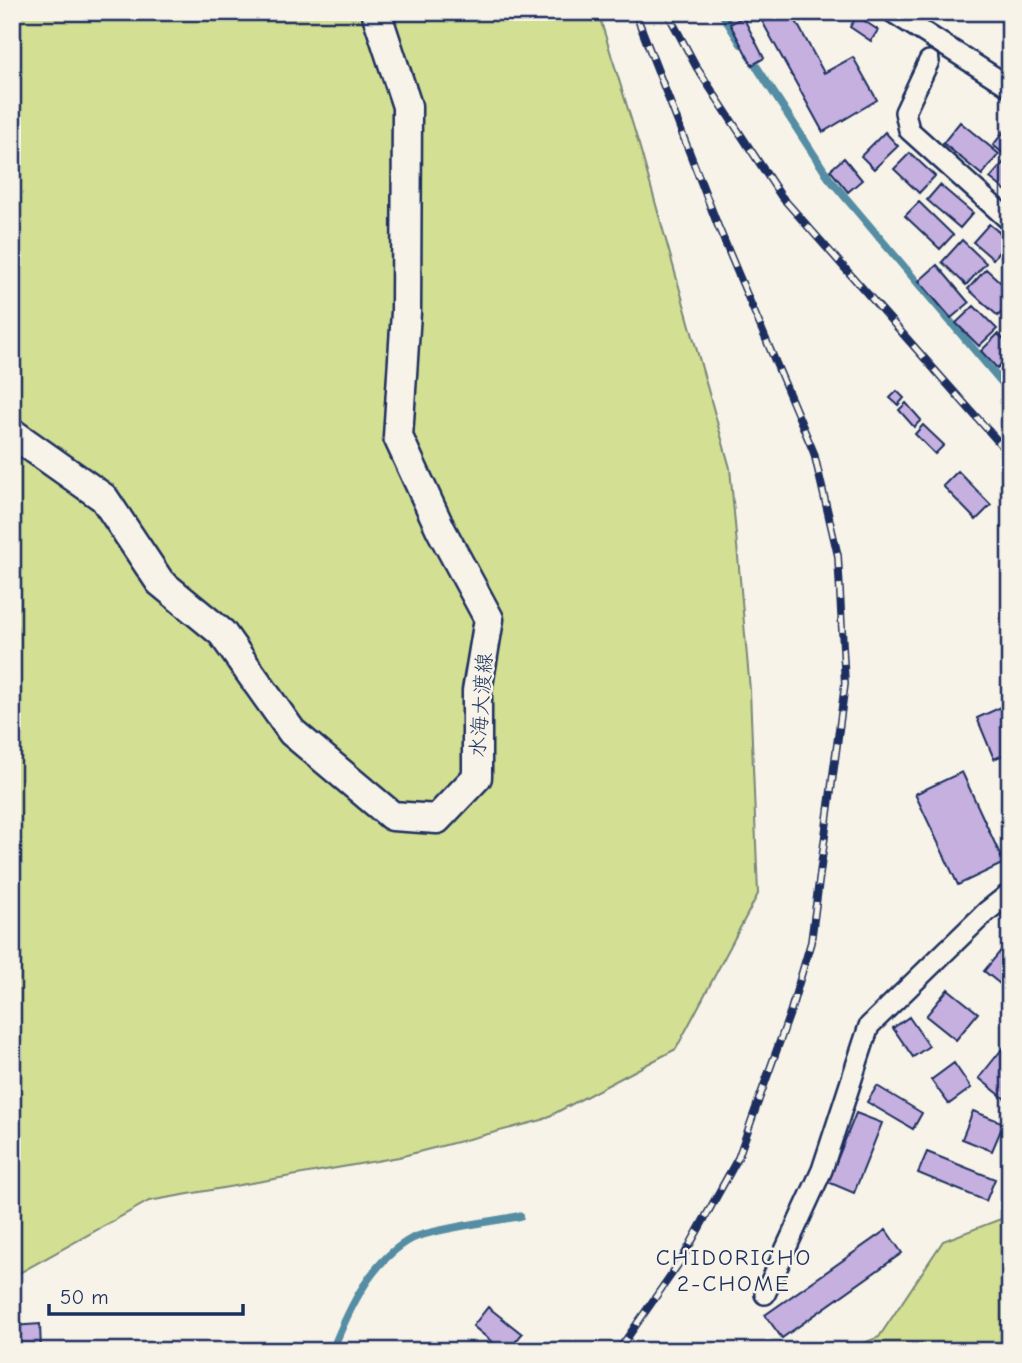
<svg xmlns="http://www.w3.org/2000/svg" width="1022" height="1363" font-family="'Comic Neue','Klee One',sans-serif">
  <rect width="100%" height="100%" fill="#f7f3e8"/>
  <filter id="ink" filterUnits="userSpaceOnUse"><feTurbulence type="fractalNoise" baseFrequency=".0143" numOctaves="2"/><feDisplacementMap in="SourceGraphic" scale="14" xChannelSelector="R" yChannelSelector="G"/><feConvolveMatrix kernelMatrix="1 2 1 2 8 2 1 2 1" color-interpolation-filters="sRGB"/></filter>
  <g filter="url(#ink)">
    <path fill="#d3df92" stroke="#778778" stroke-width="2" d="M 12,12 L 598,12 L 640,148 L 730,468 L 750,690 L 758,894 L 676,1049 L 542,1120 L 399,1157 L 149,1201 L 12,1277 Z
      M 1010,1209 L 1010,1351 L 844,1351 L 879,1337 L 943,1241 L 1001,1219 Z"/>
    <g fill="none" stroke-linecap="round" stroke-linejoin="round">
      <path stroke="#548da4" stroke-width="8" d="M 721,12 L 741,44
        M 749,55 L 829,178 L 1010,392
        M 332,1351 C 349,1309 371,1260 413,1238 C 433,1229 495,1221 520,1216"/>
    </g>
    <path fill="#c5b0e0" stroke="#1b2f5e" stroke-width="2" d="M 757,12 L 791,12 L 824,73 L 853,57 L 877,100 L 823,132 Z
      M 857,16 L 878,30 L 871,41 L 850,27 Z
      M 743,17 L 764,58 L 752,65 L 730,24 Z
      M 960,122 L 999,154 L 982,175 L 943,143 Z
      M 1010,124 L 1010,147 L 1004,154 L 993,145 Z
      M 885,132 L 898,146 L 874,169 L 861,156 Z
      M 910,153 L 935,176 L 919,193 L 894,169 Z
      M 1010,155 L 1010,194 L 990,178 Z
      M 844,158 L 862,180 L 848,192 L 830,170 Z
      M 940,185 L 973,213 L 960,228 L 927,200 Z
      M 919,202 L 953,235 L 940,249 L 905,216 Z
      M 989,224 L 1009,240 L 993,259 L 973,242 Z
      M 962,240 L 986,263 L 966,285 L 942,262 Z
      M 937,265 L 969,303 L 951,318 L 919,281 Z
      M 986,269 L 1010,291 L 1010,303 L 998,316 L 968,289 Z
      M 974,306 L 997,329 L 979,346 L 956,323 Z
      M 998,334 L 1010,346 L 1010,356 L 997,368 L 981,351 Z
      M 897,391 L 904,398 L 898,405 L 890,398 Z
      M 906,403 L 921,420 L 914,427 L 899,410 Z
      M 923,425 L 944,445 L 935,454 L 915,434 Z
      M 958,471 L 991,505 L 976,520 L 943,486 Z
      M 1010,703 L 1010,752 L 994,759 L 977,718 Z
      M 962,772 L 1004,863 L 958,885 L 915,794 Z
      M 1003,948 L 1010,953 L 1010,992 L 984,971 Z
      M 948,989 L 978,1013 L 956,1040 L 926,1016 Z
      M 909,1017 L 929,1046 L 913,1057 L 893,1028 Z
      M 1010,1039 L 1010,1103 L 979,1078 Z
      M 954,1063 L 971,1088 L 949,1104 L 931,1080 Z
      M 877,1086 L 922,1113 L 913,1129 L 867,1102 Z
      M 973,1111 L 1004,1123 L 992,1151 L 962,1139 Z
      M 856,1113 L 882,1123 L 854,1193 L 828,1182 Z
      M 927,1152 L 995,1179 L 986,1201 L 918,1173 Z
      M 886,1230 L 902,1253 L 782,1338 L 765,1315 Z
      M 488,1307 L 522,1334 L 508,1351 L 503,1351 L 473,1326 Z
      M 40,1324 L 41,1351 L 12,1351 L 12,1326 Z"/>
    <g fill="none" stroke-linecap="round" stroke-linejoin="round">
      <g stroke="#1b2f5e" stroke-width="24">
        <path id="street" d="M 892,12 L 1010,87
          M 929,61 L 905,112 L 909,130 L 1010,221
          M 765,1294 L 822,1170 L 869,1026 L 986,912 L 1010,893"/>
      </g>
      <g stroke="#1b2f5e" stroke-width="33">
        <path id="secondary" d="M 12,433 L 104,498 L 160,582 L 222,633 L 292,732 L 392,816 L 437,819 L 477,777 L 477,691 L 489,619 L 441,530 L 398,437 L 406,312 L 407,106 L 376,12"/>
      </g>
      <use href="#street" stroke="#f7f3e8" stroke-width="19"/>
      <use href="#secondary" stroke="#f7f3e8" stroke-width="28"/>
      <g stroke="#1b2f5e" stroke-width="8">
        <path id="rail" d="M 667,12 L 697,68 L 781,196 L 1010,455
          M 618,1351 L 682,1259 L 738,1158 L 790,1013 L 811,942 L 845,684 L 838,556 L 814,453 L 718,226 L 635,12"/>
      </g>
      <use href="#rail" stroke="#f7f3e8" stroke-width="5" stroke-dasharray="16" stroke-linecap="butt"/>
    </g>
  </g>
  <g text-anchor="middle" stroke-width="5" stroke-linejoin="round" paint-order="stroke">
    <g font-size="21" fill="#1b2f5e" stroke="#f7f3e8">
      <text transform="translate(481 705) rotate(-86)" y="7">水海大渡線</text>
    </g>
    <g font-size="23" letter-spacing="2" fill="#1b2f5e" stroke="#f7f3e8">
      <text x="734" y="1265">CHIDORICHO<tspan x="734" dy="26">2-CHOME</tspan></text>
    </g>
  </g>
  <rect width="1022" height="1363" fill="none" stroke="#f7f3e8" stroke-width="42"/>
  <rect x="21" y="21" width="980" height="1321" fill="none" stroke="#1b2f5e" stroke-width="2.5" filter="url(#ink)"/>
  <path d="M49 1304v10h194v-10" fill="none" stroke="#1b2f5e" stroke-width="3.5"/>
  <text x="60" y="1304" font-size="21" fill="#1b2f5e" stroke="#f7f3e8" stroke-width="5" paint-order="stroke">50 m</text>
</svg>
